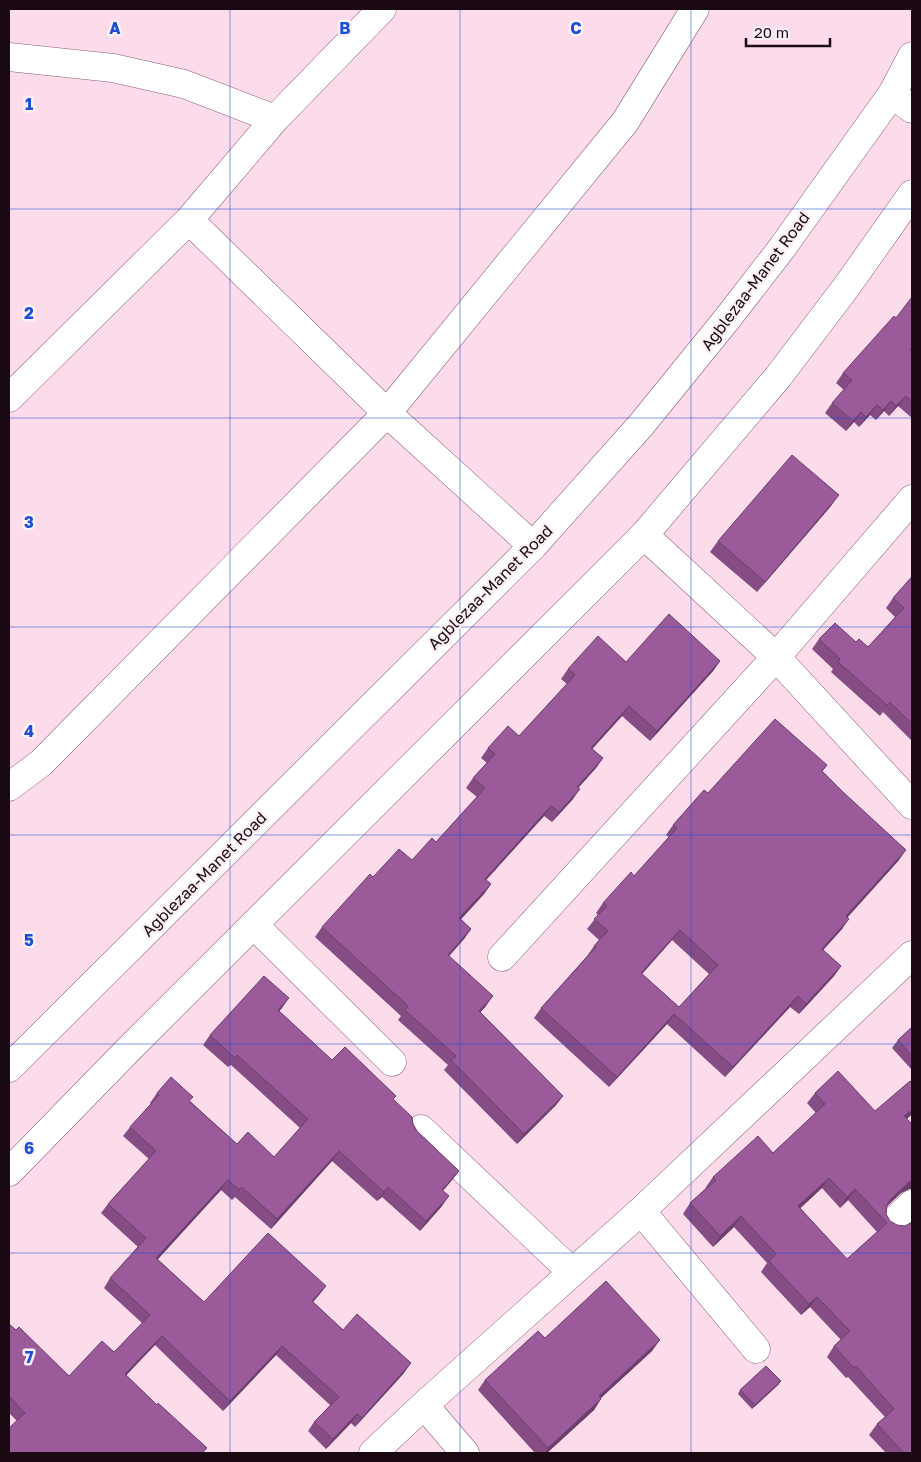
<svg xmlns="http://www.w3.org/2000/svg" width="921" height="1462" font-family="'Golos Text',sans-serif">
  <rect width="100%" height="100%" fill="#fcdceb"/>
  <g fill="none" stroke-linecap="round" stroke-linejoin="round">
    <g stroke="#895c72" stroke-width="29">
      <path id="minor" d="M 9,57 L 113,68 L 184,84 L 275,119
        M 892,94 L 912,109
        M 189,220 L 387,413 L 533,546
        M 9,398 L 189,220 L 275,119 L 382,9
        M 644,535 L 776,657 L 912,805
        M 9,787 L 41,763 L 387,413 L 625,122 L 695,9
        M 254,925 L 392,1062
        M 502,957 L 776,657 L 912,499
        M 421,1129 L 572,1272
        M 641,1211 L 756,1349
        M 894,1221 L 912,1204
        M 424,1405 L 465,1453
        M 373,1453 L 424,1405 L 641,1211 L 912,955"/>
    </g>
    <g stroke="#895c72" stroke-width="29">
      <path id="major" d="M 9,1068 L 533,546 L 641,425 L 727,319 L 782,248 L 892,94 L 912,56
        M 9,1172 L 130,1048 L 644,535 L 778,377 L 847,286 L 912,194"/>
    </g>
    <use href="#minor" stroke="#fff" stroke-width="28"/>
    <use href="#major" stroke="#fff" stroke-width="28"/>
  </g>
  <path fill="#854d84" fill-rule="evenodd" d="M 912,297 L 912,349 L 911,351 L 912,352 L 912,418 L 898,406 L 889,416 L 884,411 L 876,420 L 870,415 L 859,427 L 854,422 L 846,431 L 825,413 L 832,403 L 844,390 L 836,383 L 843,373 L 896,318 Z
    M 831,506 L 757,592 L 710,552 L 718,541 Z
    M 912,576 L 912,741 L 883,712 L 880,716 L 831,672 L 833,669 L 812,649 L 819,639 L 856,642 L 868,647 L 895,617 L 886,608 L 893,598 Z
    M 720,661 L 713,671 L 650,741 L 622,716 L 592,749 L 603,758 L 596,768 L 578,788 L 573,799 L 552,822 L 544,816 L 486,880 L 491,884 L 484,894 L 461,919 L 471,929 L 464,939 L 449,956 L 486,1006 L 480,1012 L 563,1096 L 556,1105 L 517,1144 L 444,1070 L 448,1065 L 398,1020 L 401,1016 L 315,937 L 322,927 L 373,877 L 412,860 L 436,842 L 477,797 L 466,788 L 473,778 L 487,763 L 481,758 L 488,748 L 519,736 L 567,684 L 561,679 L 568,669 L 626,662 Z
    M 827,765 L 822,772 L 843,792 L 899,860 L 848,917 L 842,929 L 823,950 L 841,966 L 834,976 L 799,1014 L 790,1007 L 725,1077 L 667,1024 L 609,1087 L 534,1018 L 541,1008 L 587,956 L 594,946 L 599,940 L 587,929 L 598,915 L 596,913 L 603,903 L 634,876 L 669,837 L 666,835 L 673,825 L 708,793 ZM 672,940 L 709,974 L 679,1007 L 642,974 Z
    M 282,1008 L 279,1011 L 332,1060 L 393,1099 L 413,1124 L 417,1131 L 459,1171 L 452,1180 L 443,1191 L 442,1206 L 420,1231 L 382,1197 L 377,1201 L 332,1161 L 271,1229 L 235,1197 L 232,1200 L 221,1190 L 157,1259 L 204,1302 L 326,1286 L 319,1295 L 313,1302 L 343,1330 L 404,1373 L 355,1427 L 351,1423 L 326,1449 L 308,1431 L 314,1422 L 330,1405 L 276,1355 L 223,1411 L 155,1345 L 126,1375 L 157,1405 L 207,1448 L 203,1453 L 9,1453 L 17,1421 L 9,1413 L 9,1324 L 69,1376 L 114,1352 L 142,1323 L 104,1288 L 110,1278 L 138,1247 L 101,1213 L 108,1204 L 149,1159 L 123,1136 L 130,1127 L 151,1104 L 150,1103 L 157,1093 L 190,1101 L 237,1144 L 274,1157 L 300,1128 L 231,1065 L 228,1067 L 203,1045 L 210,1035 Z
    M 912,1027 L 912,1070 L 892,1048 L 898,1040 Z
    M 912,1084 L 912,1114 L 907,1119 L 912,1124 L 912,1189 L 909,1189 L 901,1193 L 887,1206 L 886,1214 L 912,1453 L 886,1453 L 869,1435 L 877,1424 L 885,1417 L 848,1377 L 846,1378 L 827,1357 L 834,1346 L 841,1340 L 810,1307 L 801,1315 L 761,1272 L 767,1263 L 734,1227 L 713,1247 L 683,1214 L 690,1203 L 706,1188 L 706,1187 L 713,1177 L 773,1153 L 816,1113 L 807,1103 L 815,1093 L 875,1111 ZM 822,1188 L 840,1208 L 848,1200 L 877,1232 L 847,1259 L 800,1208 Z
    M 545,1338 L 652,1351 L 601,1398 L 594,1410 L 547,1453 L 535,1453 L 478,1390 L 485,1380 Z
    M 781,1381 L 778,1385 L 752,1409 L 738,1394 L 740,1390 Z"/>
  <path fill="#6c3f6b" d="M 906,396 L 898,406 L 889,416 L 896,406 Z
    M 891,401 L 884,411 L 876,420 L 883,410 Z
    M 877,405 L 870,415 L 859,427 L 866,417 Z
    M 861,412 L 854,422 L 846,431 L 853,421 Z
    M 839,495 L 831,506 L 757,592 L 765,582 Z
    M 720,661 L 713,671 L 650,741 L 657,731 Z
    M 629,706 L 622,716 L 584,758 L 591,748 Z
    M 603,758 L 596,768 L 570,797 L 577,787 Z
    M 580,789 L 573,799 L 552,822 L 559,812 Z
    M 551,806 L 544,816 L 478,889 L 485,879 Z
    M 906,850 L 899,860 L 839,926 L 846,916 Z
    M 491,884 L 484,894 L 453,928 L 459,918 Z
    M 849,919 L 842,929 L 815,959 L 822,949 Z
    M 471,929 L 464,939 L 441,965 L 448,955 Z
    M 680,930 L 672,940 L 634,983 L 641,973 Z
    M 841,966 L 834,976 L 799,1014 L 806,1004 Z
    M 493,996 L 486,1006 L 473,1021 L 479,1011 Z
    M 798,996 L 790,1007 L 725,1077 L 733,1067 Z
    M 289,998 L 282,1008 L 271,1020 L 278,1010 Z
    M 674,1014 L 667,1024 L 609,1087 L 617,1077 Z
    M 563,1096 L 556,1105 L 517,1144 L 524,1134 Z
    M 912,1110 L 912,1114 L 897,1127 L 904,1116 Z
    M 339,1151 L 332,1161 L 271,1229 L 277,1219 Z
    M 459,1171 L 452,1180 L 435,1199 L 442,1190 Z
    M 829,1178 L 822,1188 L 791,1217 L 798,1206 Z
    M 228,1180 L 221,1190 L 150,1268 L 156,1258 Z
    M 912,1180 L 912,1189 L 909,1189 L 901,1193 L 883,1210 L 891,1199 L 909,1182 Z
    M 388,1187 L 382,1197 L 377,1201 L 384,1192 Z
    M 855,1189 L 848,1200 L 840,1208 L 847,1197 Z
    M 449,1196 L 442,1206 L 420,1231 L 426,1221 Z
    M 741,1216 L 734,1227 L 713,1247 L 720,1236 Z
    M 326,1286 L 319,1295 L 305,1311 L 312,1301 Z
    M 817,1297 L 810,1307 L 801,1315 L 809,1304 Z
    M 162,1336 L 155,1345 L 118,1384 L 125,1374 Z
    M 660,1340 L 652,1351 L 591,1407 L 599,1396 Z
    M 282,1346 L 276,1355 L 223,1411 L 230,1401 Z
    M 411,1363 L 404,1373 L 355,1427 L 362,1418 Z
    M 781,1381 L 778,1385 L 752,1409 L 755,1405 Z
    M 601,1399 L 594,1410 L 547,1453 L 545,1453 L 548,1448 Z
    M 357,1414 L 351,1423 L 326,1449 L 333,1439 Z"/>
  <path fill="#9b5a99" stroke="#6c3f6b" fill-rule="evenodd" d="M 912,297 L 912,347 L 910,350 L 912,352 L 912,402 L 906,396 L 896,406 L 891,401 L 883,410 L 877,405 L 866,417 L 861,412 L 853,421 L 832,403 L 852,380 L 843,373 L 894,316 L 896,318 Z
    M 792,455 L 839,495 L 765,582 L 718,541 Z
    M 912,577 L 912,724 L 890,702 L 887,705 L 838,662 L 840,659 L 819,639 L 835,623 L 856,642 L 859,639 L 868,647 L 904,608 L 893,598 Z
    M 669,614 L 720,661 L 657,731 L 629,706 L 591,748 L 603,758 L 577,787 L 580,789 L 559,812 L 551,806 L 485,879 L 491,884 L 459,918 L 471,929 L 448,955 L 493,996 L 479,1011 L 563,1096 L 524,1134 L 451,1060 L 456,1056 L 405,1010 L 408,1006 L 322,927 L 370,874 L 373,877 L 399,849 L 412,860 L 432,838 L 436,842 L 485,788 L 473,778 L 495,754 L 488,748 L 508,726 L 519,736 L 575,675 L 568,669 L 598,636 L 626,662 Z
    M 775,719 L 827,765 L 822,771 L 843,792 L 906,850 L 846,916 L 849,919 L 822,949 L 841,966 L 806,1004 L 798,996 L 733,1067 L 674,1014 L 617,1077 L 541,1008 L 596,947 L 594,946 L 608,931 L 594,919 L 607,906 L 603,903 L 631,872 L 634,876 L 677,828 L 673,825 L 704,790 L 708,793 ZM 680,930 L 718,965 L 679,1007 L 641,973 Z
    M 264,976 L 289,998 L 278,1010 L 332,1060 L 345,1047 L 396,1096 L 393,1099 L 412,1117 L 413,1124 L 417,1131 L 459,1171 L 442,1190 L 449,1196 L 426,1221 L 388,1187 L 384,1192 L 339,1151 L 277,1219 L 242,1187 L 239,1190 L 228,1180 L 156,1258 L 204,1302 L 268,1233 L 326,1286 L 312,1301 L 343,1330 L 357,1314 L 411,1363 L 362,1418 L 357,1414 L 333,1439 L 314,1422 L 339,1397 L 282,1346 L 230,1401 L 162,1336 L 125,1374 L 157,1405 L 158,1403 L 207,1448 L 202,1453 L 9,1453 L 9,1428 L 25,1413 L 9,1396 L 9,1324 L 16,1330 L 19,1327 L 69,1376 L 102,1341 L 114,1352 L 150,1315 L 110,1278 L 146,1238 L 108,1204 L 156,1151 L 130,1127 L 159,1095 L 157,1093 L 171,1077 L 193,1097 L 189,1101 L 237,1144 L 248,1132 L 274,1157 L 308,1119 L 237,1055 L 235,1058 L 210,1035 Z
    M 912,1027 L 912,1056 L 898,1040 Z
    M 838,1071 L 875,1111 L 910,1081 L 912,1084 L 912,1110 L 904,1116 L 912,1124 L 912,1180 L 909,1182 L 891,1199 L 887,1205 L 886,1214 L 890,1221 L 897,1225 L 905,1226 L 912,1222 L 912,1453 L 904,1453 L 877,1424 L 894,1409 L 856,1366 L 854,1368 L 834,1346 L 850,1331 L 817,1297 L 809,1304 L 769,1261 L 776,1254 L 741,1216 L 720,1236 L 690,1203 L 716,1180 L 713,1177 L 758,1136 L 773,1153 L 825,1104 L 815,1093 ZM 829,1178 L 847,1197 L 855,1189 L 887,1223 L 847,1259 L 798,1206 Z
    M 606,1281 L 660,1340 L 599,1396 L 601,1399 L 548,1448 L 485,1380 L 538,1331 L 545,1338 Z
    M 766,1366 L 781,1381 L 755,1405 L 740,1390 Z"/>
  <path fill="none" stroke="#1d4ed8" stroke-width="1" stroke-opacity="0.55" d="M 230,9 L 230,1453M 460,9 L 460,1453M 691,9 L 691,1453M 9,209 L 912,209M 9,418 L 912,418M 9,627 L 912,627M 9,835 L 912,835M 9,1044 L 912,1044M 9,1253 L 912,1253"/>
  <g text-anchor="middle" stroke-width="5" stroke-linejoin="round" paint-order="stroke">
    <g font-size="16" fill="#1a0912" stroke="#fbf0f5">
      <text transform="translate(755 281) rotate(-53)" y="6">Agblezaa-Manet Road</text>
      <text transform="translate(490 587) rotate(-45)" y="6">Agblezaa-Manet Road</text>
      <text transform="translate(204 874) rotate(-45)" y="6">Agblezaa-Manet Road</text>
    </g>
  </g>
  <g font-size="16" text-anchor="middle" font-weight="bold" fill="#1d4ed8" stroke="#fbf0f5" stroke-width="5" stroke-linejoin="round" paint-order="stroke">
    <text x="115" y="34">A</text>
    <text x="345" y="34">B</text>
    <text x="576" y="34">C</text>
    <text x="29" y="110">1</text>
    <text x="29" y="319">2</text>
    <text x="29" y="528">3</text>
    <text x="29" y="737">4</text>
    <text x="29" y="946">5</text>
    <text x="29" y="1154">6</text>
    <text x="29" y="1363">7</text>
  </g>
  <rect width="921" height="1462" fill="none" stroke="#1a0912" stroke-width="20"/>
  <path d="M746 38v8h84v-8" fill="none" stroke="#1a0912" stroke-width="2.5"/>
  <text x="754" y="38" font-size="15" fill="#1a0912" stroke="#fbf0f5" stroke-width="4" paint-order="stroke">20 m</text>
</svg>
